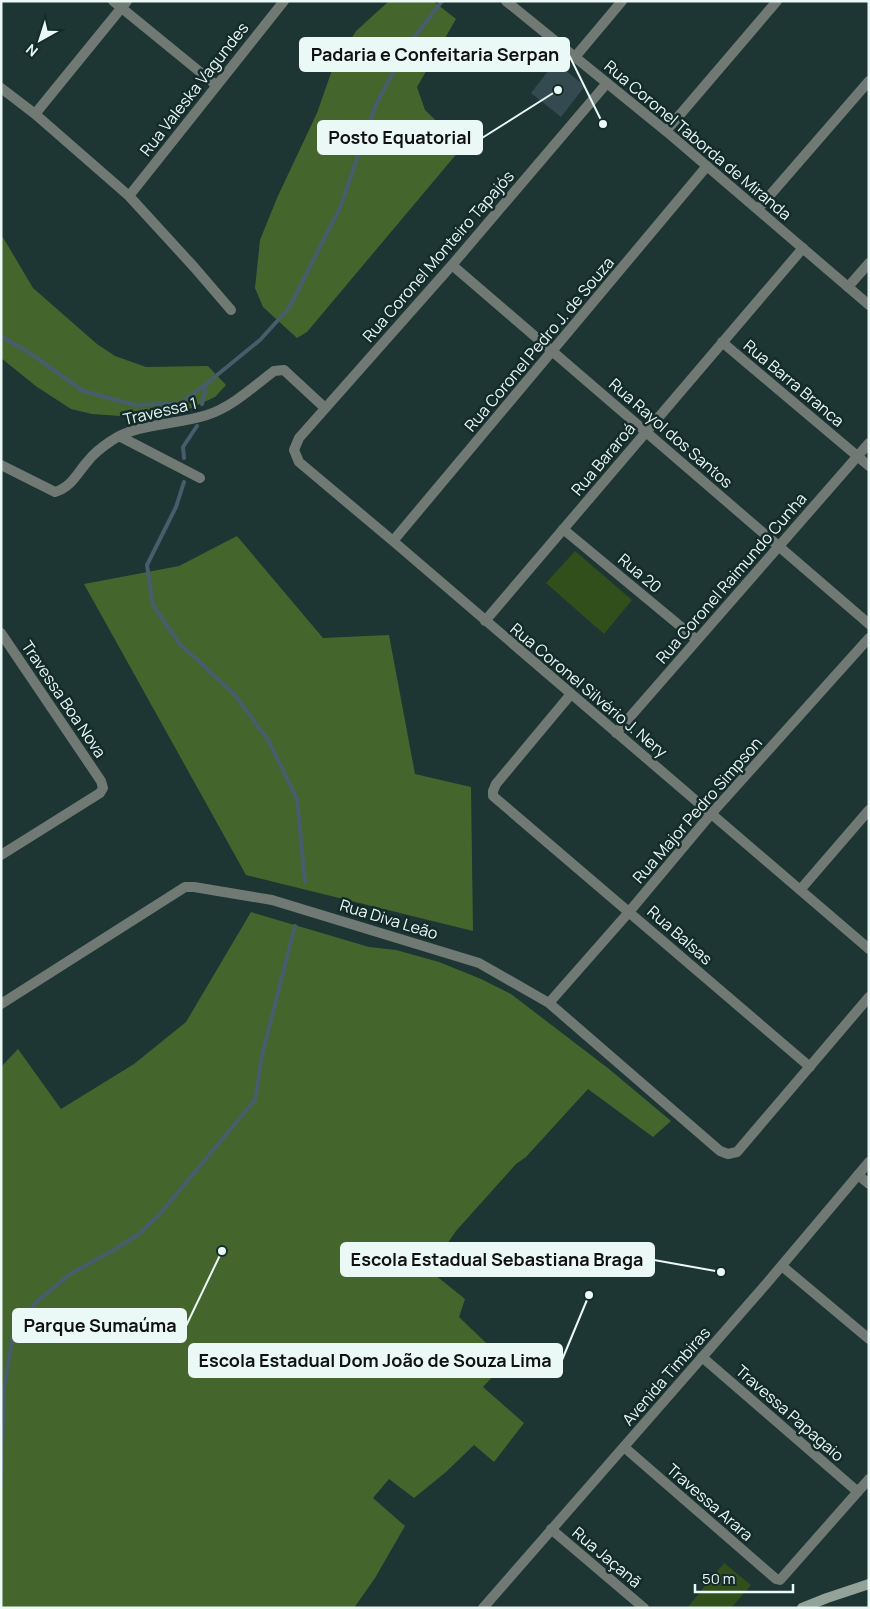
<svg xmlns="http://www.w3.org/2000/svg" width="870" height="1609" font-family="Manrope,sans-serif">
  <rect width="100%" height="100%" fill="#1d3533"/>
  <path fill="#314f1a" d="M 575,551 L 632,600 L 604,634 L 546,583 Z
    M 724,1563 L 751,1585 L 731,1608 L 687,1608 Z"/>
  <path fill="#44662d" d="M 389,1 L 433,1 L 456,19 L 417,87 L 425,110 L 456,140 L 459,151 L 307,332 L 297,338 L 263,307 L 255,288 L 260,240 L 277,198 L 317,113 L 332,70 L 356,31 Z
    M 1,234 L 33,288 L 97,344 L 115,356 L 146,367 L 208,366 L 226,385 L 215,397 L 176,415 L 135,417 L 92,414 L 71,409 L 37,387 L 1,358 Z
    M 237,536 L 323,638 L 389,635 L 415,774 L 471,787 L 473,931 L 246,875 L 84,584 L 179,566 Z
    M 251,912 L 369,947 L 396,950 L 439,962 L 481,979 L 511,994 L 609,1069 L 671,1121 L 653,1137 L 588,1089 L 526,1157 L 516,1164 L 456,1231 L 429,1270 L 465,1299 L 459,1317 L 506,1362 L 483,1387 L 524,1423 L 494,1462 L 474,1445 L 446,1472 L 414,1498 L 389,1479 L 373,1498 L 405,1526 L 375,1578 L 354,1608 L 1,1608 L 1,1067 L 18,1049 L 61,1109 L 134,1064 L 186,1022 Z"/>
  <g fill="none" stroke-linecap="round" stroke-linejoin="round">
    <path stroke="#465d6c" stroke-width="4" d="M 1,336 L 31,354 L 83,391 L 135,405 L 180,403 L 206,384 L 260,340 L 289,308 L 340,208 L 376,104 L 409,44 L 442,1
      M 202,404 L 206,384
      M 184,458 L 183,447 L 197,426
      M 184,482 L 176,507 L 147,565 L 153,605 L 179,643 L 235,695 L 268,740 L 297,799 L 305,882
      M 1,1485 L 4,1387 L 12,1340 L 34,1304 L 70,1274 L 114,1250 L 140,1233 L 159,1215 L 255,1100 L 262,1055 L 295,926"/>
  </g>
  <path fill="#334a50" d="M 555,62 L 585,86 L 561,117 L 531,93 Z"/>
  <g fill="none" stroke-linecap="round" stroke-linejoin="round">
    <path stroke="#707974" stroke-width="10" d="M 113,1 L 216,85
      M 575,57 L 622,1
      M 607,83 L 452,265 L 299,438 L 294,450 L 299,462 L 393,541 L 869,949
      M 1,88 L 35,114 L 129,196 L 194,267 L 231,310
      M 35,114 L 127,1
      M 666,131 L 777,1
      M 129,196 L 284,1
      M 758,209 L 869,81
      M 452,265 L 869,624
      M 848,287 L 869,263
      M 722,342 L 869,466
      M 119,436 L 200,478
      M 1,465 L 55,492 C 72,487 77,473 88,461 C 94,453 102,447 111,441 C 136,423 177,425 207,415 C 232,407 253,387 274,371 L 284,370 L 325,408
      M 563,529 L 697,640
      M 393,541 L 707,166
      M 485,621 L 803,248
      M 1,633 L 101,781 L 103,788 L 100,793 L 1,855
      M 571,694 L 496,784 L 493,791 L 493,796 L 810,1067
      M 616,733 L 869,443
      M 800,890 L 869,810
      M 549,1003 L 629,912 L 711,814 L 869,638
      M 1,1004 L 185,887 L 194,887 L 272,900 L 479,963 L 549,1003 L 720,1151 L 728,1154 L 737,1152 L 869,997
      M 858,1175 L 869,1184
      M 782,1266 L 869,1339
      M 702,1357 L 858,1492
      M 624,1447 L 776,1579 L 780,1580 L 869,1479
      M 551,1529 L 644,1608"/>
    <path stroke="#707974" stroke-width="10" d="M 506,1 L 666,131 L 869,305
      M 483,1608 L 767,1283 L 869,1162"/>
    <path stroke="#94a39a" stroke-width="10" d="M 802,1608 L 827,1598 L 869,1584"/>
  </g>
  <g text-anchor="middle" stroke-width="5" stroke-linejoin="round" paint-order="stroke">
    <g font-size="16" fill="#eaf8f6" stroke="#132b29">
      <text transform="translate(194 89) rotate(-52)" y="6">Rua Valeska Vagundes</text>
      <text transform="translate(698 140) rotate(40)" y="6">Rua Coronel Taborda de Miranda</text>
      <text transform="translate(438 256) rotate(-49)" y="6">Rua Coronel Monteiro Tapajós</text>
      <text transform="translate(539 344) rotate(-50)" y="6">Rua Coronel Pedro J. de Souza</text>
      <text transform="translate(794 383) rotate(40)" y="6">Rua Barra Branca</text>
      <text transform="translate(160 411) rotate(-13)" y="6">Travessa 1</text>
      <text transform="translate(671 433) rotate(41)" y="6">Rua Rayol dos Santos</text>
      <text transform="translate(603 459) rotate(-50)" y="6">Rua Bararoá</text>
      <text transform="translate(640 573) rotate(40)" y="6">Rua 20</text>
      <text transform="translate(731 578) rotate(-49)" y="6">Rua Coronel Raimundo Cunha</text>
      <text transform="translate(589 690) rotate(40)" y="6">Rua Coronel Silvério J. Nery</text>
      <text transform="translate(64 699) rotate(56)" y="6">Travessa Boa Nova</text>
      <text transform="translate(697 810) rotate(-49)" y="6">Rua Major Pedro Simpson</text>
      <text transform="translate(389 919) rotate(17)" y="6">Rua Diva Leão</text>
      <text transform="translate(680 935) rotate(41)" y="6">Rua Balsas</text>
      <text transform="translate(666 1376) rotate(-49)" y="6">Avenida Timbiras</text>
      <text transform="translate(790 1413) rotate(41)" y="6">Travessa Papagaio</text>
      <text transform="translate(710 1502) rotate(41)" y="6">Travessa Arara</text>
      <text transform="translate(607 1557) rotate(40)" y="6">Rua Jaçanã</text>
    </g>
  </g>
  <path fill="none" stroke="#eaf8f6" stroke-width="2" d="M603 124L569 55M558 90L482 138M721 1272L654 1260M222 1251L186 1326M589 1295L562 1360"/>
  <g fill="#eaf8f6" stroke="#132b29" stroke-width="2">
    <circle cx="603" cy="124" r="5"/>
    <circle cx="558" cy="90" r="5"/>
    <circle cx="721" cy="1272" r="5"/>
    <circle cx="222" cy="1251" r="5"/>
    <circle cx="589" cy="1295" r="5"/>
  </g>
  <g fill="#eaf8f6" stroke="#eaf8f6" stroke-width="2">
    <rect x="300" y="38" width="269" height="33" rx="5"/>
    <rect x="318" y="121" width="164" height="33" rx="5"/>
    <rect x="341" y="1243" width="313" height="33" rx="5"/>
    <rect x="13" y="1309" width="173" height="33" rx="5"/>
    <rect x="189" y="1344" width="373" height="33" rx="5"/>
  </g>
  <g font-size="18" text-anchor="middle" font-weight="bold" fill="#111">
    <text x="435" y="61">Padaria e Confeitaria Serpan</text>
    <text x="400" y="144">Posto Equatorial</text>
    <text x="497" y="1266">Escola Estadual Sebastiana Braga</text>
    <text x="100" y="1332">Parque Sumaúma</text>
    <text x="375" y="1367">Escola Estadual Dom João de Souza Lima</text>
  </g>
  <rect width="870" height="1609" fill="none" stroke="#eaf8f6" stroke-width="5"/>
  <g transform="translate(40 40) rotate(219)" stroke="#132b29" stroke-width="4" paint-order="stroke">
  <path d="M0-4L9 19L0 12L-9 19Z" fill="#eaf8f6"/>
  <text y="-8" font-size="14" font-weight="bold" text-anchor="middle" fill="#eaf8f6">N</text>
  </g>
  <path d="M695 1584v8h98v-8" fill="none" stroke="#eaf8f6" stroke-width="2.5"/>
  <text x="702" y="1584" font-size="15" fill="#eaf8f6" stroke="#132b29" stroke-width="4" paint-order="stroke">50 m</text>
</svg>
